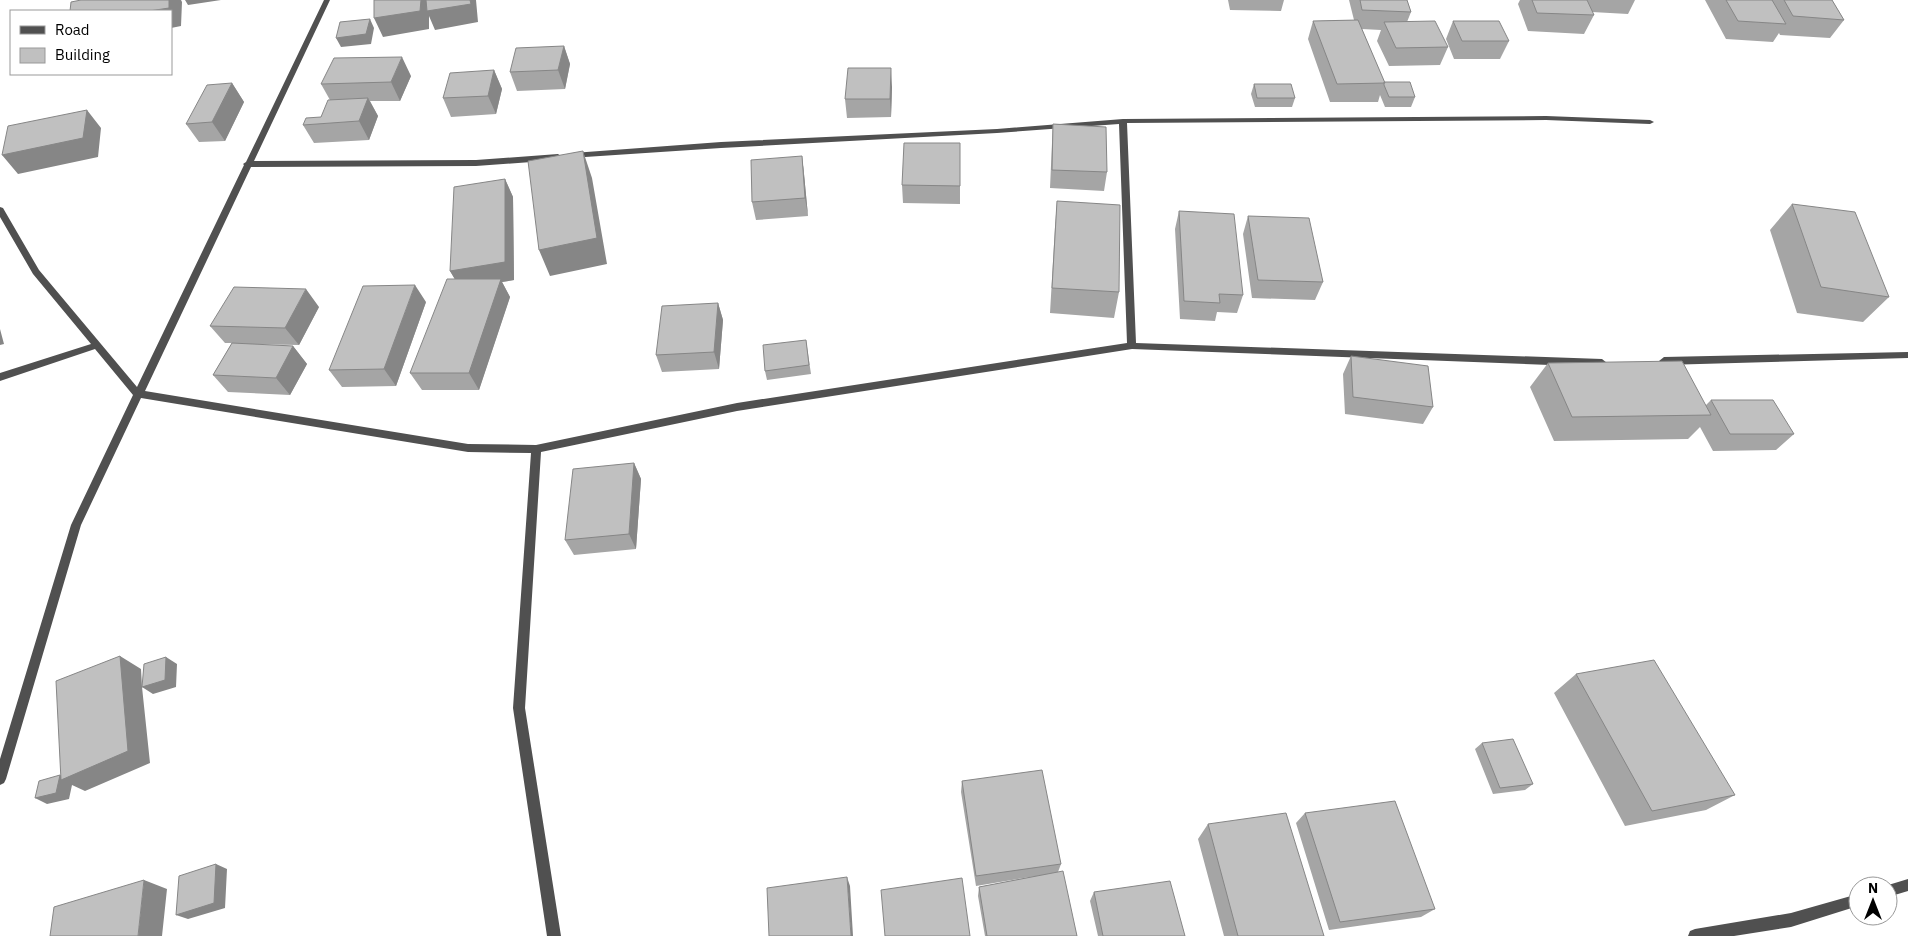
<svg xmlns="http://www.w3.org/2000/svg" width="1908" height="936" font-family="'IBM Plex Sans',sans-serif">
  <rect width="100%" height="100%" fill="#fff"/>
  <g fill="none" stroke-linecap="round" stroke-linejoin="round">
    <path fill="#505050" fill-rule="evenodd" d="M 324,0 L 330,0 L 254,161 L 476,160 L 558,154 L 562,157 L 558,160 L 476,166 L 251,167 L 145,391 L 468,444 L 536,445 L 737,403 L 1127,343 L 1119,124 L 997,133 L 721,148 L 570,158 L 570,154 L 573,153 L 721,142 L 997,129 L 1123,119 L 1546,116 L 1650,120 L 1654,122 L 1650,124 L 1546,120 L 1127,123 L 1136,343 L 1602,359 L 1607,363 L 1602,367 L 1132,349 L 737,411 L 541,452 L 525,708 L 561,936 L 547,936 L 513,708 L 531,453 L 468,452 L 141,398 L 81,525 L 6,779 L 4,783 L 0,785 L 0,759 L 71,525 L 133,395 L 95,349 L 0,381 L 0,373 L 91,344 L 33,274 L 0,217 L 0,207 L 3,208 L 39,270 L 137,387 L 244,165 L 243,164 L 246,162 Z
      M 1908,352 L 1908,358 L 1664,365 L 1659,361 L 1664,357 Z
      M 1908,879 L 1908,891 L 1888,897 L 1888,886 L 1885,886 Z
      M 1858,894 L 1858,906 L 1791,927 L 1734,936 L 1688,936 L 1690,931 L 1695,929 L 1791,913 Z"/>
  </g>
  <path fill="#a5a5a5" d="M 1228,0 L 1284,0 L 1281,11 L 1230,10 Z
    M 1349,0 L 1407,0 L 1411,12 L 1407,22 L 1448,47 L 1440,65 L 1389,66 L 1377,41 L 1381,30 L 1362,29 L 1384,82 L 1415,97 L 1411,107 L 1385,107 L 1380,95 L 1378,102 L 1330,102 L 1308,39 L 1313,21 L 1354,20 Z
    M 1520,0 L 1635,0 L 1628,14 L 1592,12 L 1594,15 L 1584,34 L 1528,31 L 1518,4 Z
    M 1705,0 L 1832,0 L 1844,20 L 1830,38 L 1780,35 L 1779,33 L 1773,42 L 1726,39 Z
    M 1453,21 L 1509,41 L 1500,59 L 1454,59 L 1446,39 Z
    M 564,46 L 570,64 L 565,89 L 517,91 L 510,72 Z
    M 494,70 L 502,89 L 496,114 L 451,117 L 443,98 Z
    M 411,76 L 400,101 L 370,101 L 378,116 L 369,140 L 314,143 L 303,125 L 321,117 L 330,100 L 321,84 Z
    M 232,83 L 244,102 L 225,141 L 199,142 L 186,124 Z
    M 1254,84 L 1295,98 L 1292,107 L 1255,107 L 1251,94 Z
    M 892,87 L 891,117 L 847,118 L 845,99 Z
    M 1053,124 L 1107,172 L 1104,191 L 1050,188 L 1052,143 Z
    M 960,143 L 960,204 L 903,203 L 902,185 Z
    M 802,156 L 804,174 L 808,216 L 756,220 L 752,202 Z
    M 505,179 L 513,197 L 514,280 L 502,282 L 510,297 L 479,390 L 422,390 L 410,373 L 455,279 L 450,271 Z
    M 1057,201 L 1119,292 L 1114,318 L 1050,313 L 1055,227 Z
    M 1792,204 L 1889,297 L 1863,322 L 1797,313 L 1770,230 Z
    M 1179,211 L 1243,295 L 1237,313 L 1217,312 L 1215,321 L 1180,319 L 1175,229 Z
    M 1248,216 L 1323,282 L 1315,300 L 1252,298 L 1243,234 Z
    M 426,302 L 396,386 L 342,387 L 329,370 Z
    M 718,303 L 723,320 L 719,369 L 662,372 L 656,355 Z
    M 319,307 L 299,345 L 236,344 L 293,346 L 307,364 L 290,395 L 228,392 L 213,375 L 232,343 L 225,343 L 210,326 Z
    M 806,340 L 811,374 L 767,380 L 765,371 Z
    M 1351,356 L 1433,407 L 1423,424 L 1345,414 L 1343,374 Z
    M 1548,363 L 1706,405 L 1711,400 L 1794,434 L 1776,450 L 1713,451 L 1700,427 L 1688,439 L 1554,441 L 1530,387 Z
    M 634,463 L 641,479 L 636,549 L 574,555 L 565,540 Z
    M 1576,674 L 1735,795 L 1706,810 L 1625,826 L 1554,693 Z
    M 1482,743 L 1533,784 L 1525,790 L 1493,794 L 1475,749 Z
    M 962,781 L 1061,864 L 1058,872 L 1077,936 L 985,936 L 978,896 L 979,887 L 1036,876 L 976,886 L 961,792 Z
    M 1305,813 L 1435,909 L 1421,917 L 1329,930 L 1296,823 Z
    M 1208,824 L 1324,936 L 1224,936 L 1198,839 Z
    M 1094,892 L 1185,936 L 1098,936 L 1090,901 Z"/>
  <path fill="#868686" d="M 169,0 L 181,0 L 182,2 L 181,26 L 171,28 L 171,11 L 149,11 Z
    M 185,0 L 221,0 L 188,5 Z
    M 421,0 L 476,0 L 478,22 L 435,30 L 429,16 L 429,29 L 383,37 L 374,18 Z
    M 370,19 L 374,28 L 371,44 L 341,47 L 336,38 Z
    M 564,46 L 570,64 L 565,89 L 558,70 Z
    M 402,57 L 411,76 L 400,101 L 391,82 Z
    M 891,68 L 892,87 L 891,117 L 890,99 Z
    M 494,70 L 502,89 L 496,114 L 488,96 Z
    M 232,83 L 244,102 L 225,141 L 212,122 Z
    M 368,98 L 378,116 L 369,140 L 359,121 Z
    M 87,110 L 101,128 L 98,157 L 18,174 L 2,155 Z
    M 583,151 L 592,178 L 607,264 L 550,276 L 539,250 Z
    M 802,156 L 804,174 L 808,216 L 805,198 Z
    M 505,179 L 513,197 L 514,280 L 502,282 L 510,297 L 479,390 L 469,373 L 460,288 L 450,271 Z
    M 415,285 L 426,302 L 396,386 L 384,369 Z
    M 306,289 L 319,307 L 299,345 L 285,328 Z
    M 718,303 L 723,320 L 719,369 L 714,352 Z
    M 0,329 L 4,344 L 0,345 Z
    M 293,346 L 307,364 L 290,395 L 276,378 Z
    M 634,463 L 641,479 L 636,549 L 629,534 Z
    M 120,656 L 141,669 L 142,687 L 166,657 L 177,664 L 176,687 L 153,694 L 142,687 L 150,763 L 85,791 L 72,785 L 69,799 L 47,804 L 35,798 L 60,775 L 66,778 Z
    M 216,864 L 227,869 L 225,908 L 188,919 L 176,915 Z
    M 847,877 L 850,886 L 853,936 L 851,936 Z
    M 144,880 L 167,889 L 162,936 L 138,936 Z"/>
  <path fill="#c0c0c0" stroke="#868686" d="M 81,0 L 169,0 L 169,8 L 149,11 L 70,11 L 71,2 Z
    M 374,0 L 421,0 L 420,11 L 374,18 Z
    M 426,0 L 470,0 L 471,4 L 427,11 Z
    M 1360,0 L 1407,0 L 1411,12 L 1362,10 Z
    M 1532,0 L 1587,0 L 1594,15 L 1537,13 Z
    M 1726,0 L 1772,0 L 1786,24 L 1738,21 Z
    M 1784,0 L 1832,0 L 1844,20 L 1793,16 Z
    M 370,19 L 366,34 L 336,38 L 340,22 Z
    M 1358,20 L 1385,83 L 1337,84 L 1313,21 Z
    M 1435,21 L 1448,47 L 1396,48 L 1384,22 Z
    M 1453,21 L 1499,21 L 1509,41 L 1462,41 Z
    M 564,46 L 558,70 L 510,72 L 516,48 Z
    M 402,57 L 391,82 L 321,84 L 334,58 Z
    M 848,68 L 891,68 L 890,99 L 845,99 Z
    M 494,70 L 488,96 L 443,98 L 450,73 Z
    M 1384,82 L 1410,82 L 1415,97 L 1389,97 L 1384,85 Z
    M 232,83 L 212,122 L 186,124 L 207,85 Z
    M 1254,84 L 1291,84 L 1295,98 L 1257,98 Z
    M 368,98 L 359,121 L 303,125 L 306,118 L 321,117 L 328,100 Z
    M 87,110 L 83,138 L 2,155 L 8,126 Z
    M 1053,124 L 1106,127 L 1107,172 L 1052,170 Z
    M 904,143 L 960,143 L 960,186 L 902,185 Z
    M 583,151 L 597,238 L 539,250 L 528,161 Z
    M 802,156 L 805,198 L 752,202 L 751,160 Z
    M 505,179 L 505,262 L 450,271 L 454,187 Z
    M 1057,201 L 1120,205 L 1119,292 L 1052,288 Z
    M 1792,204 L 1855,212 L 1889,297 L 1821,287 Z
    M 1179,211 L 1234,214 L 1243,295 L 1219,294 L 1220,303 L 1184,301 Z
    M 1248,216 L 1309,218 L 1323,282 L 1258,280 Z
    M 447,279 L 501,279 L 469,373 L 410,373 Z
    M 415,285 L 384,369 L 329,370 L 363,286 Z
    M 234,287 L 306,289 L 285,328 L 210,326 Z
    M 718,303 L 714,352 L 656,355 L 662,306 Z
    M 806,340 L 809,365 L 765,371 L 763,345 Z
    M 232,343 L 293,346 L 276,378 L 213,375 Z
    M 1351,356 L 1428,366 L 1433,407 L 1353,397 Z
    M 1682,361 L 1711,415 L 1572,417 L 1548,363 Z
    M 1711,400 L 1773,400 L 1794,434 L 1730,434 Z
    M 634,463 L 629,534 L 565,540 L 573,469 Z
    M 120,656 L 128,751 L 61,780 L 56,681 Z
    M 166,657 L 165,680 L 142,687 L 144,664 Z
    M 1654,660 L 1735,795 L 1652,811 L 1576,674 Z
    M 1513,739 L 1533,784 L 1500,788 L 1482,743 Z
    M 1042,770 L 1061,864 L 976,876 L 962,781 Z
    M 60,775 L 56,793 L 35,798 L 39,781 Z
    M 1395,801 L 1435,909 L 1340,922 L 1305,813 Z
    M 1286,813 L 1324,936 L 1238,936 L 1208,824 Z
    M 216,864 L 214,903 L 176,915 L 179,876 Z
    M 1063,871 L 1077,936 L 987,936 L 979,887 Z
    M 847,877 L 851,936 L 769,936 L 767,888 Z
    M 962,878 L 970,936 L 885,936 L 881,890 Z
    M 144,880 L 138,936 L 50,936 L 54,907 Z
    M 1170,881 L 1185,936 L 1103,936 L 1094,892 Z"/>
  <rect x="10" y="10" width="162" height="65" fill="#ffffff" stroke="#999999"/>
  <rect x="20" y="26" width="25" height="8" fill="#505050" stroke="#999999"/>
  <text x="55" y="35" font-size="15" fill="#000000">Road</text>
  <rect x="20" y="48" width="25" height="15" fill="#c0c0c0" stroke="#999999"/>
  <text x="55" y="60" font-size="15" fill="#000000">Building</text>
  <g transform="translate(1873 901)"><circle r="24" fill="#ffffff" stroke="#999999"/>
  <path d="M0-4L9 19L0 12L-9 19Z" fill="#000000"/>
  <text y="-8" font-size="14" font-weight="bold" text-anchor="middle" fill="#000000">N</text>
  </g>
</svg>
